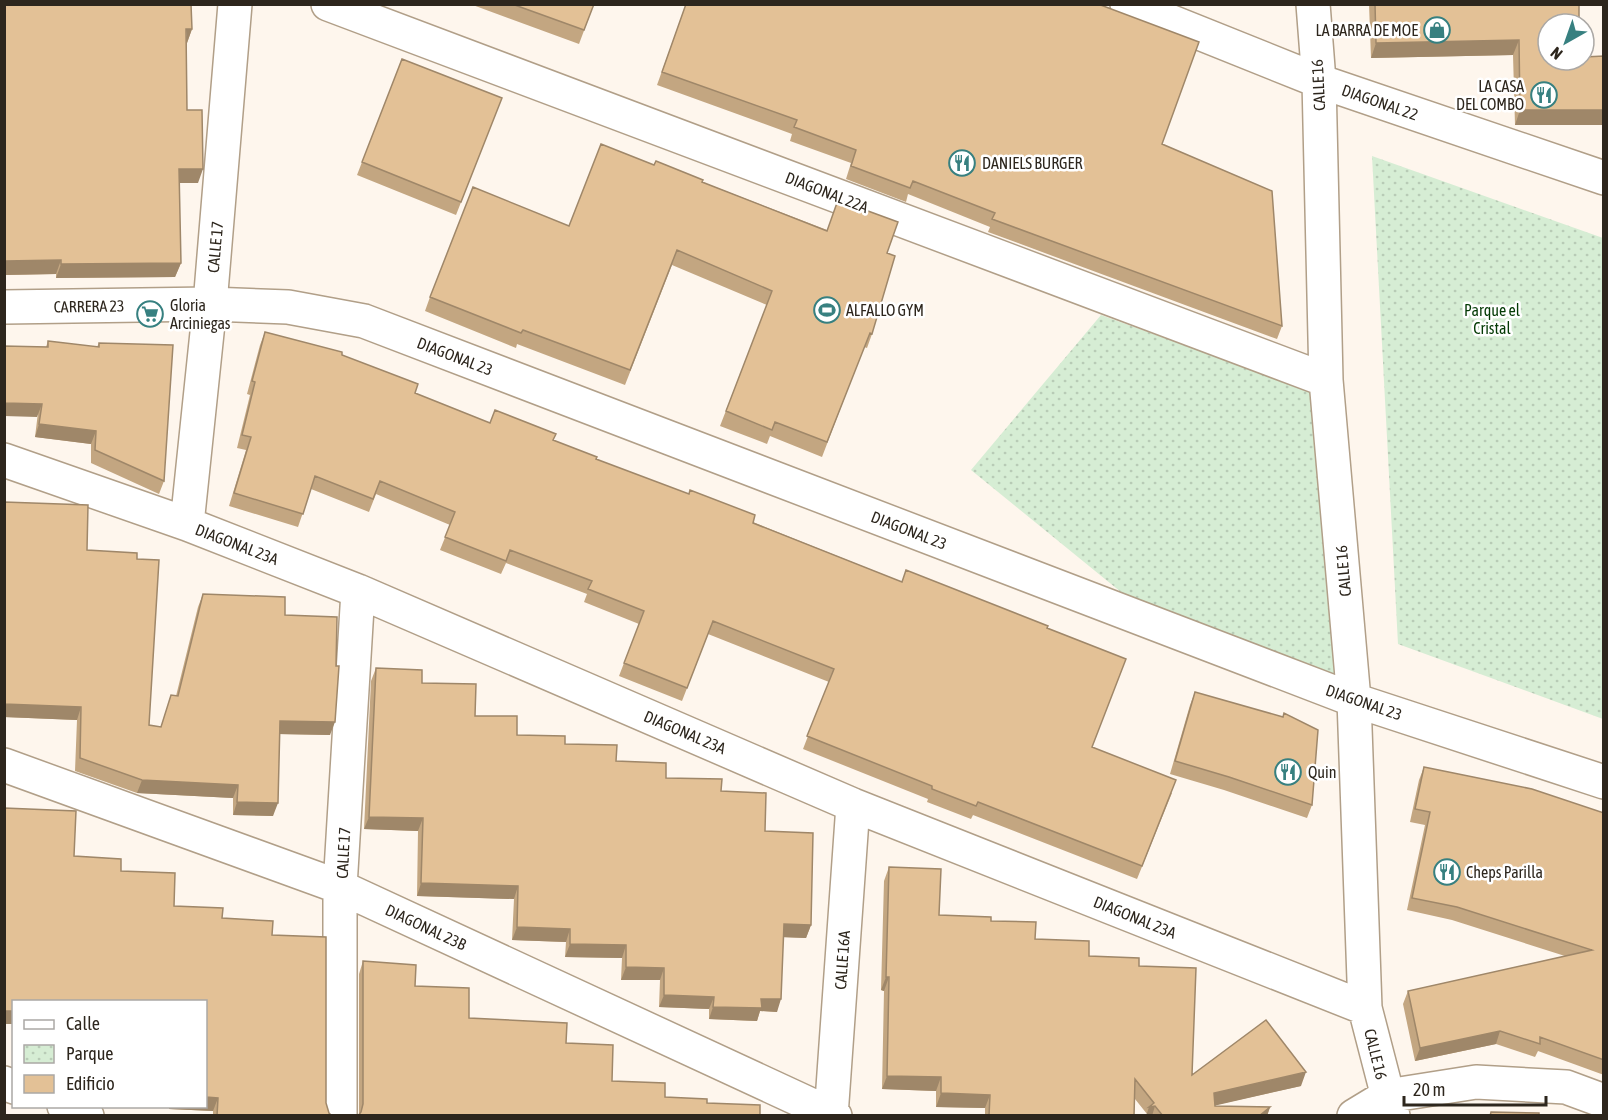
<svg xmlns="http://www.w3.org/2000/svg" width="1608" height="1120" font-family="'Asap Condensed',sans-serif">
  <defs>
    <pattern id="park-dots" width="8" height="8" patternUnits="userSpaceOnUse" patternTransform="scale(1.5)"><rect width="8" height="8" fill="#d6edd4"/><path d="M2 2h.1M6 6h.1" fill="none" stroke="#b8cbb6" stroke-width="1.8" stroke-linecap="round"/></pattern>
  </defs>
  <rect width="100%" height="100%" fill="#fef6ed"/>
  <path fill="url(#park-dots)" d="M 1372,156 L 1603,238 L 1603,719 L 1398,644 Z
    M 1101,315 L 1313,392 L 1337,680 L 1132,601 L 971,470 Z"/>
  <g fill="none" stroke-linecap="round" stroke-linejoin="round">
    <g stroke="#b19f88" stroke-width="36">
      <path id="minor" d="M 328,4 L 1326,380
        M 1127,4 L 1319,81 L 1604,178
        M 1313,4 L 1319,81 L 1326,380 L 1354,700 L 1365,1008 L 1393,1116
        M 4,307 L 210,304 L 288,307 L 364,321 L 1354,700 L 1604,782
        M 4,460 L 187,524 L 358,591 L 853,805 L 1365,1008
        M 187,524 L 210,304 L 235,4
        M 4,765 L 340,887 L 835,1116
        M 4,1083 L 14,1087
        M 64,1106 L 87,1116
        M 340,1116 L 340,887 L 358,591
        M 831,1116 L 853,805
        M 1354,1116 L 1387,1096 L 1476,1082 L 1566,1087 L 1604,1101"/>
    </g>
    <use href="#minor" stroke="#fff" stroke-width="33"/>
  </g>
  <path fill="#c3a681" d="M 470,4 L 594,4 L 579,44 Z
    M 686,4 L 1162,144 L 1282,326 L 1277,339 L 988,232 L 990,227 L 908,194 L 906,202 L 846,179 L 851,163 L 790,141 L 792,134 L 657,85 Z
    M 1369,4 L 1579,4 L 1548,60 L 1604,56 L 1604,125 L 1515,125 L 1513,55 L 1371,58 Z
    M 192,29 L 187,43 L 187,110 L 198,183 L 179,183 L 181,263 L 175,277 L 56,278 L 56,274 L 4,275 Z
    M 402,59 L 502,98 L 456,215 L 357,175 Z
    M 654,165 L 702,182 L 887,253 L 872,334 L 867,348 L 864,347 L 822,457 L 770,436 L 767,444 L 720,426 L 767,305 L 672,265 L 625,385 L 517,344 L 516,348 L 425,311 L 430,297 L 569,226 Z
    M 265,332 L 342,355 L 415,393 L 490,423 L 553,440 L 596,459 L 902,582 L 1047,628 L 1092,747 L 1172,793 L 1137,879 L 973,815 L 971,819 L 927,802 L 928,799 L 803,749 L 829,682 L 708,634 L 682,701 L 619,676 L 639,624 L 584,602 L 587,594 L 506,563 L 501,574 L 440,550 L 450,525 L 376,494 L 369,512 L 311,489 L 298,527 L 229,506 L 246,450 L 237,448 L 250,395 L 247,394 L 260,345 Z
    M 48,341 L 97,347 L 99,343 L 164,481 L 159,494 L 91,463 L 91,444 L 35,437 L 46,347 Z
    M 4,502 L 87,550 L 137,559 L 149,725 L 161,727 L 171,695 L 176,696 L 198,607 L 203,594 L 285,615 L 330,735 L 280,734 L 273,816 L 233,815 L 233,798 L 137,793 L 75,771 L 77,720 L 4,717 Z
    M 376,668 L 422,683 L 475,716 L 517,735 L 565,744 L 666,778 L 721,791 L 765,831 L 811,925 L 806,938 L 783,937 L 777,1012 L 760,1011 L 757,1021 L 709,1019 L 709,1009 L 659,1007 L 660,980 L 621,980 L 622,958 L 565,957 L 566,942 L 512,940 L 514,899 L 417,896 L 418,831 L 364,829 L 371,681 Z
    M 1195,692 L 1312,805 L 1307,818 L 1224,790 L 1170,774 L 1190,705 Z
    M 1424,767 L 1604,813 L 1604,1075 L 1538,1051 L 1535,1057 L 1496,1044 L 1415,1061 L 1403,1004 L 1408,991 L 1565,956 L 1452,920 L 1407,910 L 1425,825 L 1410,822 L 1419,780 Z
    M 4,808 L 76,811 L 74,856 L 121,859 L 121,871 L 175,873 L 174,906 L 223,908 L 222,918 L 273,921 L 272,935 L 326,937 L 326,1103 L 329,1113 L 332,1116 L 213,1116 L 213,1111 L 169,1109 L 169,1107 L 206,1107 L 206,1002 L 14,1002 L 14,1024 L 4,1024 Z
    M 889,867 L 939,915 L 991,921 L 1035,939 L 1089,956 L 1139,966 L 1192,1075 L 1301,1086 L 1215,1105 L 1215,1106 L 1270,1107 L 1267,1116 L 1146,1116 L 1147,1114 L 1135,1099 L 1134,1116 L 985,1116 L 985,1108 L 936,1107 L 936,1091 L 882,1089 L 884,991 L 881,990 L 884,881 Z
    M 363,961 L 415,986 L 469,1018 L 566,1043 L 612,1081 L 665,1097 L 707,1103 L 359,1115 L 359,974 Z"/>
  <path fill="#9f8769" d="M 186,29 L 192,29 L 187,43 Z
    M 1519,40 L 1513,55 L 1371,58 L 1376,43 Z
    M 1520,110 L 1604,110 L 1604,125 L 1515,125 Z
    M 179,169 L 203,169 L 198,183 L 174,183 Z
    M 61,260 L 56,274 L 4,275 L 4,261 Z
    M 181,263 L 175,277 L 56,278 L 61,264 Z
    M 4,403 L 42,404 L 37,417 L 4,416 Z
    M 39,424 L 96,431 L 91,444 L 35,437 Z
    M 4,704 L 81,707 L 77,720 L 4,717 Z
    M 280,721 L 335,722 L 330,735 L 276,734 Z
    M 142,780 L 238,785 L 233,798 L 137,793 Z
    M 237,802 L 278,803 L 273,816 L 233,815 Z
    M 369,817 L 423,818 L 418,831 L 364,829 Z
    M 421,883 L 518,886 L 514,899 L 417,896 Z
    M 784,924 L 811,925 L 806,938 L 779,937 Z
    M 517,927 L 570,929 L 566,942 L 512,940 Z
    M 570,944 L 626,945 L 622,958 L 565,957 Z
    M 626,967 L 664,968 L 660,980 L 621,980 Z
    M 886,977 L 889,977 L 884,991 L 881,990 Z
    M 664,995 L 714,997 L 709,1009 L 659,1007 Z
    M 761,999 L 781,999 L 777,1012 L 760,1011 L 757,1021 L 709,1019 L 713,1007 Z
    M 4,1011 L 14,1011 L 14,1024 L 4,1024 Z
    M 1500,1031 L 1496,1044 L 1415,1061 L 1420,1048 Z
    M 1306,1072 L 1301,1086 L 1209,1107 L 1214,1093 Z
    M 887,1076 L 941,1077 L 936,1091 L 882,1089 Z
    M 941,1093 L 990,1095 L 985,1108 L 936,1107 Z
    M 206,1097 L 218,1098 L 213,1111 L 169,1109 L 170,1107 L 206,1107 Z
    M 1155,1106 L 1152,1116 L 1146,1116 L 1149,1107 Z
    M 1270,1107 L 1267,1116 L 1259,1116 Z"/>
  <path fill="#e3c196" stroke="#9f8769" stroke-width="1.5" d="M 4,4 L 191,4 L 192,29 L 186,29 L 187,110 L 202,110 L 203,169 L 179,169 L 181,263 L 61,264 L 61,260 L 4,261 Z
    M 512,4 L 594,4 L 584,30 Z
    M 686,4 L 1098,4 L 1199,42 L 1162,144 L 1272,191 L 1282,326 L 992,219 L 995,213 L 913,181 L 910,188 L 851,166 L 856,150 L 794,127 L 797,120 L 662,72 Z
    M 1375,4 L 1579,4 L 1579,24 L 1548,24 L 1548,60 L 1584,60 L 1584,57 L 1604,56 L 1604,110 L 1520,110 L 1519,40 L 1376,43 Z
    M 402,59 L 502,98 L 461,202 L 362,162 Z
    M 601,144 L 654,165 L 656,161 L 703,180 L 702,182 L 827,231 L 838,200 L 898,222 L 887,253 L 895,256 L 872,334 L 870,333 L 827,442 L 775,422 L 772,430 L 726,411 L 772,291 L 677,250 L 630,370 L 523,330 L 521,333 L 430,297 L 473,187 L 569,226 Z
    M 265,332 L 342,352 L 342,355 L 418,384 L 415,393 L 490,423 L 495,410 L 556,434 L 553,440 L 597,457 L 596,459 L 689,494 L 690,490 L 755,515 L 753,523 L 902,582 L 906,570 L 1048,626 L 1047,628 L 1126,659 L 1092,747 L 1176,780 L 1142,866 L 978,802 L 976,806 L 932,789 L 932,786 L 807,736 L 834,669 L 713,621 L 687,688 L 624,663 L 644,611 L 588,589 L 592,581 L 510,550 L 506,561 L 445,537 L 455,512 L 380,481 L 373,499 L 315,476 L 303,514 L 234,493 L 251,437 L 242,435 L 255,382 L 252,381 Z
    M 48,341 L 99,347 L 99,343 L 173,345 L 164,481 L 95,450 L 96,431 L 39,424 L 42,404 L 4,403 L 4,346 L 48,347 Z
    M 4,502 L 88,505 L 87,550 L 137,553 L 137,559 L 159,560 L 149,725 L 161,727 L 171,695 L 178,696 L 203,594 L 285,597 L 285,615 L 337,617 L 336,666 L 339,666 L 335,722 L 280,721 L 278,803 L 237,802 L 238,785 L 142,780 L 80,758 L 81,707 L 4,704 Z
    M 376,668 L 422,670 L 422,683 L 476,684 L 475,716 L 517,716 L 517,735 L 565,736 L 565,744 L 617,745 L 616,761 L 666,763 L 666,778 L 722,779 L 721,791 L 766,793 L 765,831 L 813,833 L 811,925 L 784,924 L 781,999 L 761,999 L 762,1008 L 713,1007 L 714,997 L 664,995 L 664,968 L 626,967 L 626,945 L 570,944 L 570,929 L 517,927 L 518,886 L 421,883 L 423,818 L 369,817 Z
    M 1195,692 L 1283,717 L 1284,713 L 1318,730 L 1312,805 L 1229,777 L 1175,761 Z
    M 1424,767 L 1532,789 L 1604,813 L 1604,1060 L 1540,1037 L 1540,1044 L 1500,1031 L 1420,1048 L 1408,991 L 1592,950 L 1457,907 L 1412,898 L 1430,812 L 1415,809 Z
    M 4,808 L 76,811 L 74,856 L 121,859 L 121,871 L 175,873 L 174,906 L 223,908 L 222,918 L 273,921 L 272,935 L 326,937 L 326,1103 L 329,1113 L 332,1116 L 217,1116 L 218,1098 L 206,1097 L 206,1002 L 14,1002 L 14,1011 L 4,1011 Z
    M 889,867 L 941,869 L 939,915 L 991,917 L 991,921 L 1036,922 L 1035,939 L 1089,941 L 1089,956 L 1139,958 L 1139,966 L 1196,968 L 1192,1075 L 1266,1020 L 1306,1072 L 1214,1093 L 1215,1106 L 1270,1107 L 1259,1116 L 1163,1116 L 1155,1106 L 1149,1107 L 1154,1103 L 1135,1079 L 1134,1116 L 989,1116 L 990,1095 L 941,1093 L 941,1077 L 887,1076 L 889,977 L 886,977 Z
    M 363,961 L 416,965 L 415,986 L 469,988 L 469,1018 L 567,1023 L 566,1043 L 613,1045 L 612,1081 L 665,1083 L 665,1097 L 707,1099 L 707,1103 L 760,1105 L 760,1116 L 358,1116 L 361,1112 L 363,1104 Z
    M 1491,1112 L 1539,1113 L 1539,1116 L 1490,1116 Z"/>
  <defs>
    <g id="shop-ring" transform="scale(1.35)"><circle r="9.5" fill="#fff" stroke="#378080" stroke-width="1.5"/><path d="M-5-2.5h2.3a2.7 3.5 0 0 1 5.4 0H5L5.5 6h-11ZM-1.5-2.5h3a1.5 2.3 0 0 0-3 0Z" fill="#378080"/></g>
    <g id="restaurant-ring" transform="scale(1.35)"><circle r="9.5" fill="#fff" stroke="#378080" stroke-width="1.5"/><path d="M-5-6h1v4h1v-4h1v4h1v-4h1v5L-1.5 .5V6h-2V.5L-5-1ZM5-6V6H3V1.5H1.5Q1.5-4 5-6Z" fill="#378080"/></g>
    <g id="stadium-ring" transform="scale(1.35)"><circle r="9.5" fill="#fff" stroke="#378080" stroke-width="1.5"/><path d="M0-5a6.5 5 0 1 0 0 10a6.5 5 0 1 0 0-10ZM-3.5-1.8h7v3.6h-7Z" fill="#378080"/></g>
    <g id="supermarket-ring" transform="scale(1.35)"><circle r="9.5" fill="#fff" stroke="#378080" stroke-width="1.5"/><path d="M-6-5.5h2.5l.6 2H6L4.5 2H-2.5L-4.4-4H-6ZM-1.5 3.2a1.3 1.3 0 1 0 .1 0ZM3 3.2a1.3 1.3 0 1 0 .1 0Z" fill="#378080"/></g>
  </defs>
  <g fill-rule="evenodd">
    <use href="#shop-ring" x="1437" y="30"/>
    <use href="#restaurant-ring" x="1544" y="95"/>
    <use href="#restaurant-ring" x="962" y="163"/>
    <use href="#stadium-ring" x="827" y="310"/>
    <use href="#supermarket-ring" x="150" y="314"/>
    <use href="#restaurant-ring" x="1288" y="772"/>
    <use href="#restaurant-ring" x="1447" y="872"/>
  </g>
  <g text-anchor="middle" stroke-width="5" stroke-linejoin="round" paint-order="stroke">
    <g font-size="16" fill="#2d261d" stroke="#fff" text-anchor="start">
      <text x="1418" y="36" text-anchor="end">LA BARRA DE MOE</text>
      <text x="1524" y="92" text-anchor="end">LA CASA<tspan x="1524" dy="18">DEL COMBO</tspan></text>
      <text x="982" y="169">DANIELS BURGER</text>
      <text x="170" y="311">Gloria<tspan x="170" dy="18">Arciniegas</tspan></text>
      <text x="846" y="316">ALFALLO GYM</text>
      <text x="1308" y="778">Quin</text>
      <text x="1466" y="878">Cheps Parilla</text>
    </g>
    <g font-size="16" fill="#2d261d" stroke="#fff">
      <text transform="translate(1318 85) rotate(-93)" y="6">CALLE 16</text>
      <text transform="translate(1380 102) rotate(19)" y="6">DIAGONAL 22</text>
      <text transform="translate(827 192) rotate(21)" y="6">DIAGONAL 22A</text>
      <text transform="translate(215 247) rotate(-85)" y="6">CALLE 17</text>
      <text transform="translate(89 306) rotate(-1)" y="6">CARRERA 23</text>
      <text transform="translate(455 356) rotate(21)" y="6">DIAGONAL 23</text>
      <text transform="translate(909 530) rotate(21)" y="6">DIAGONAL 23</text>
      <text transform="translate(237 544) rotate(21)" y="6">DIAGONAL 23A</text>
      <text transform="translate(1343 571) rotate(-95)" y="6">CALLE 16</text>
      <text transform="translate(1364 702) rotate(19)" y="6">DIAGONAL 23</text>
      <text transform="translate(685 732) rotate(23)" y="6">DIAGONAL 23A</text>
      <text transform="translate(343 853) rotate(-87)" y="6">CALLE 17</text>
      <text transform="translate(1135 917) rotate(22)" y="6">DIAGONAL 23A</text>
      <text transform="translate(426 927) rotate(25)" y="6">DIAGONAL 23B</text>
      <text transform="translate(842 960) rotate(-86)" y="6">CALLE 16A</text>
      <text transform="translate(1376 1054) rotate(76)" y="6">CALLE 16</text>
    </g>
    <g font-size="16" fill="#043b05" stroke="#fff">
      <text x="1492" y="316">Parque el<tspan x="1492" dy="18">Cristal</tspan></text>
    </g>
  </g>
  <rect width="1608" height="1120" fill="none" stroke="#2d261d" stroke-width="12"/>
  <rect x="12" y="1000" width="195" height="108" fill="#ffffff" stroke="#aba8a5" stroke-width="1.5"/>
  <rect x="24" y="1020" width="30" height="9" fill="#ffffff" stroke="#aba8a5" stroke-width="1.5"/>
  <text x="66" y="1030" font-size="18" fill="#2d261d">Calle</text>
  <rect x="24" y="1045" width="30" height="18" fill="url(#park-dots)" stroke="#aba8a5" stroke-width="1.5"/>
  <text x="66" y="1060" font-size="18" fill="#2d261d">Parque</text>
  <rect x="24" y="1075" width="30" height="18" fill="#e3c196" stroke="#aba8a5" stroke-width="1.5"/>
  <text x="66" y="1090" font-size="18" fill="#2d261d">Edificio</text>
  <g transform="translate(1566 42) rotate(220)"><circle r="28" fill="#ffffff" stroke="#aba8a5" stroke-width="1.5"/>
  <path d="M0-4.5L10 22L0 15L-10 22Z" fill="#378080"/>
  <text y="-9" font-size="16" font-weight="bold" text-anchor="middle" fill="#2d261d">N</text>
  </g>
  <path d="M1404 1096v9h142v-9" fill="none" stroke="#2d261d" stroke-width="3"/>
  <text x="1413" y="1096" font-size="18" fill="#2d261d" stroke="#ffffff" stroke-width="4.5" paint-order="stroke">20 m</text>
</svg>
